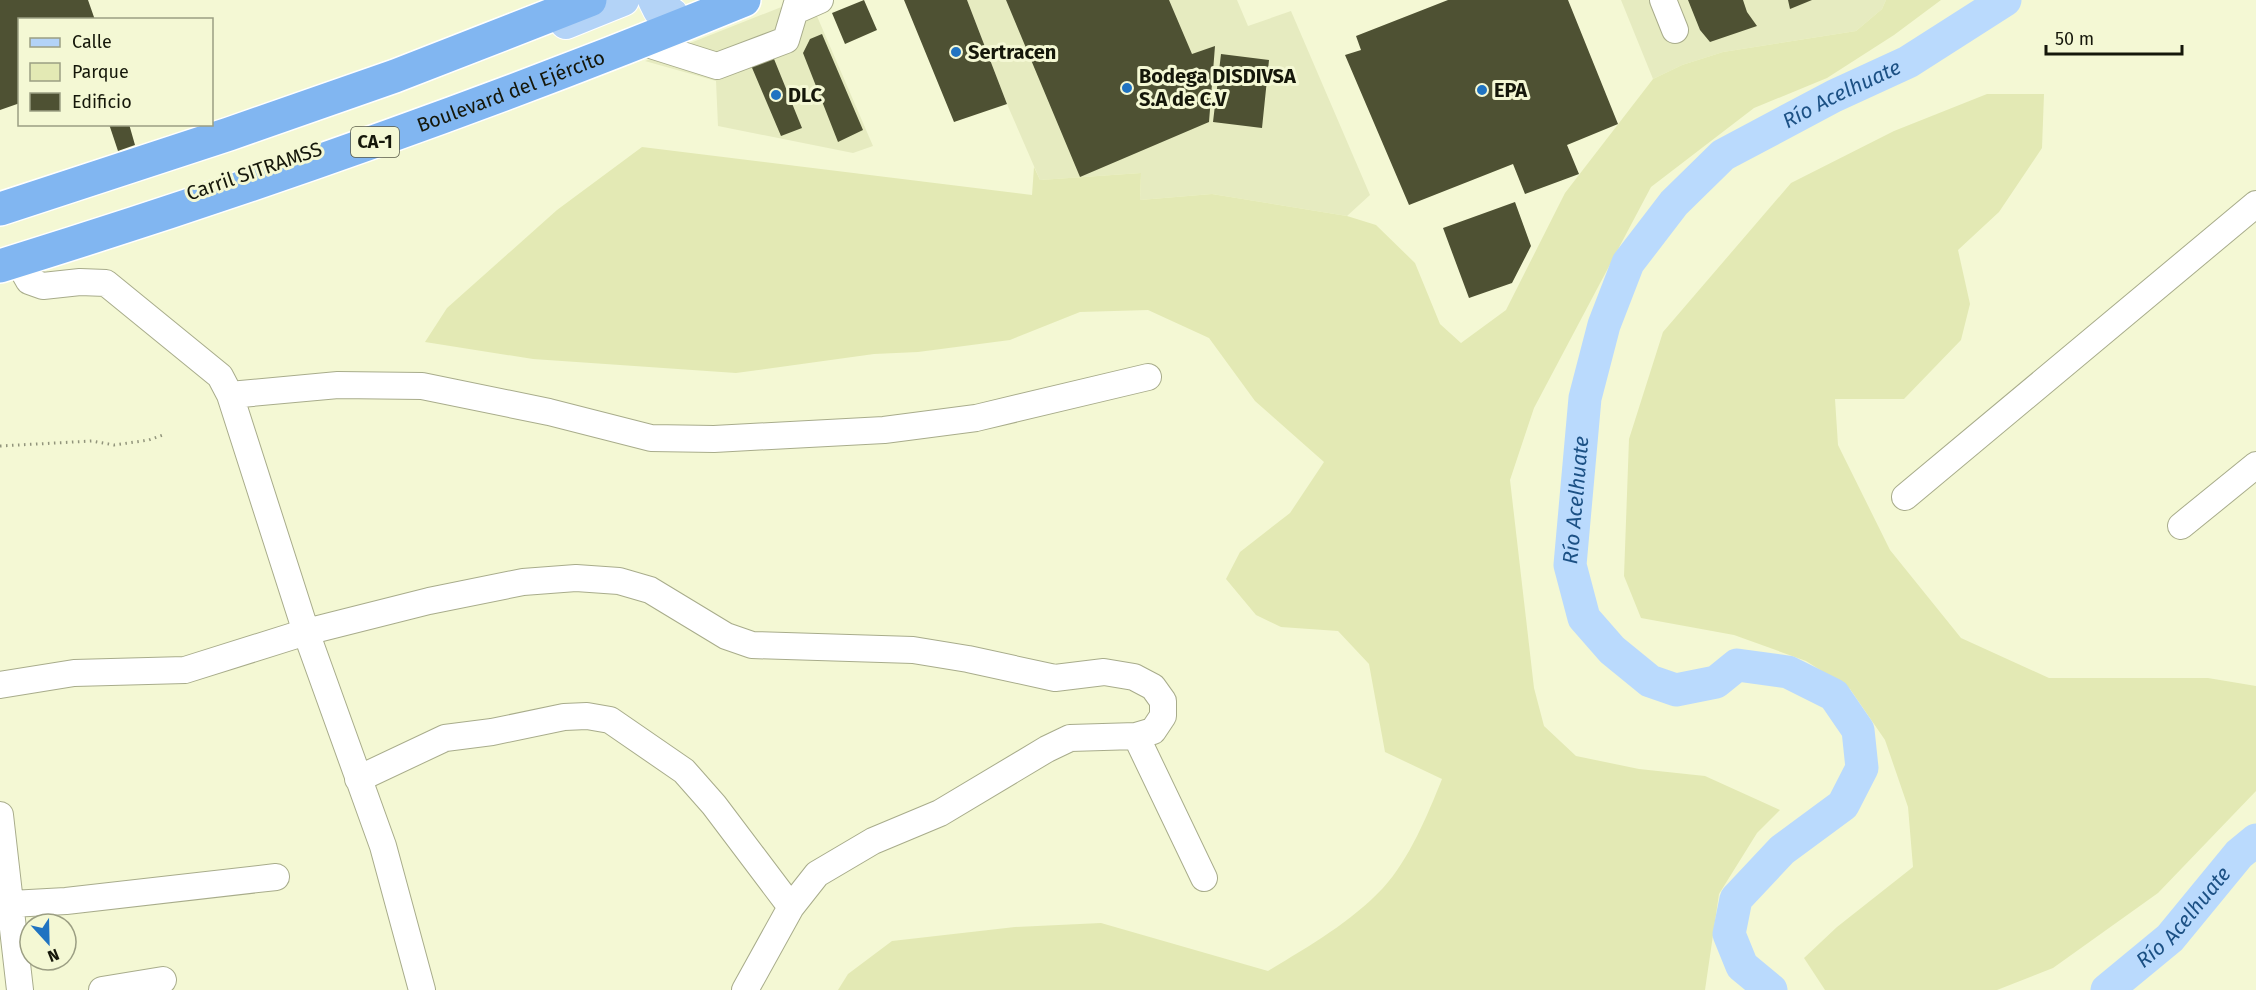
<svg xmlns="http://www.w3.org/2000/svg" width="2256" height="990" font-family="'Fira Sans',sans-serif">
  <rect width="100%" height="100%" fill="#f4f8d4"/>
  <path fill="#e6ebc0" d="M 799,0 L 810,0 L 873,146 L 853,153 L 718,126 L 716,81 L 645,61 Z
    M 967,0 L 1237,0 L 1248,26 L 1291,11 L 1370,195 L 1347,216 L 1212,194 L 1140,200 L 1141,173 L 1040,180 L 1007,104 Z
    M 1621,0 L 1886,0 L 1882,9 L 1856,31 L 1723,52 L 1682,65 L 1653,79 Z"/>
  <path fill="#e3e9b4" d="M 1886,0 L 1941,0 L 1894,35 L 1827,78 L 1754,108 L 1651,187 L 1534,408 L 1510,480 L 1534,688 L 1544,726 L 1576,756 L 1639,769 L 1705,776 L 1780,810 L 1757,833 L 1719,894 L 1705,990 L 838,990 L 848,974 L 892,941 L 1015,927 L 1101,923 L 1268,971 C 1309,946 1350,923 1383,888 C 1409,860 1428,814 1442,779 L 1385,752 L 1369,664 L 1338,631 L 1281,627 L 1256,615 L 1226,579 L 1240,552 L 1290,513 L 1324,462 L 1255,401 L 1209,338 L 1148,310 L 1080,312 L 1010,340 L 918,352 L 874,354 L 736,373 L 533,359 L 425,342 L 447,308 L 557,210 L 642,147 L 1032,195 L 1034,167 L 1040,180 L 1141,173 L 1140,200 L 1212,194 L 1347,216 L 1376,225 L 1415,263 L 1440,324 L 1461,343 L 1506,310 L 1565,193 L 1653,79 L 1682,65 L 1723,52 L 1856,31 L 1882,9 Z
    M 1987,94 L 2044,94 L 2042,148 L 1999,212 L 1958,250 L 1970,304 L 1961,340 L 1904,399 L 1835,399 L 1838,445 L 1890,550 L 1961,638 L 2049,678 L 2208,678 L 2256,686 L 2256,791 L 2158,893 L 2053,968 L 1997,990 L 1825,990 L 1804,958 L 1837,927 L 1913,867 L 1908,807 L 1885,740 L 1850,689 L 1806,661 L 1734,635 L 1641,618 L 1624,576 L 1629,439 L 1663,332 L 1791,183 L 1894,131 Z"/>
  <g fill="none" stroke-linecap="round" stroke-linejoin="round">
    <g stroke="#badafd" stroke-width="33">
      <path id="s1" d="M 1771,990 L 1742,966 L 1729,934 L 1736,899 L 1782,850 L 1843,805 L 1862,768 L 1858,730 L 1834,695 L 1788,672 L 1737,665 L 1716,682 L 1676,690 L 1650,681 L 1612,650 L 1584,618 L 1570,565 L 1585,398 L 1604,325 L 1628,263 L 1674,203 L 1723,155 L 1834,96 L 1908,62 L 2005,0"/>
      <path id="s2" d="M 2107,990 L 2170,938 L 2239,854 L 2256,840"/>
    </g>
  </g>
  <path fill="#4e5133" d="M 0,0 L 88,0 L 95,20 L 20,20 L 20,103 L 0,110 Z
    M 864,0 L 877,30 L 845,44 L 832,13 Z
    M 904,0 L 967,0 L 1007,104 L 954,122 Z
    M 1006,0 L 1169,0 L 1192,54 L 1215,46 L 1209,122 L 1080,177 Z
    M 1448,0 L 1568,0 L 1618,124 L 1567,145 L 1579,174 L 1525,194 L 1513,164 L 1409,205 L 1345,55 L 1361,50 L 1356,36 Z
    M 1688,0 L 1743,0 L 1747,12 L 1757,26 L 1710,42 L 1700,30 Z
    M 1788,0 L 1812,0 L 1790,9 Z
    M 822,34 L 863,130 L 838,142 L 803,53 L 810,39 Z
    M 772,54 L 802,128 L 781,136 L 750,63 Z
    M 1221,54 L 1269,60 L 1262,128 L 1213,122 Z
    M 109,124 L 129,124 L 135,145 L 118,151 Z
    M 1515,202 L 1531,246 L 1512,283 L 1469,298 L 1443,228 Z"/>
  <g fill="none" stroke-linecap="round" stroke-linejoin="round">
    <g stroke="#a8ac8b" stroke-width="28">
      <path id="minor" d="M 1663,0 L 1675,30
        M 795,11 L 820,0
        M 638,41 L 717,66 L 786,40 L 798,0
        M 17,260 L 29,281 L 43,286 L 80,282 L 106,283 L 220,376 L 230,395 L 306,632 L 383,846 L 422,990
        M 230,395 L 338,385 L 422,386 L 549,412 L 651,438 L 714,439 L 884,430 L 976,418 L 1148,377
        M 1905,497 L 2256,204
        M 2181,526 L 2256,465
        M 0,685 L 74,673 L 185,670 L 306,632 L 429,601 L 523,582 L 576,578 L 619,581 L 650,590 L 726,636 L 752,645 L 913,650 L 968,659 L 1055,678 L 1104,672 L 1134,677 L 1153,687 L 1163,701 L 1163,716 L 1153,731 L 1136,736 L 1070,738 L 1047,749 L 940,813 L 873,841 L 817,874 L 791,907 L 745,990
        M 1136,736 L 1204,878
        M 358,779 L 445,738 L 492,732 L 564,717 L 587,716 L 610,720 L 684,771 L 714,805 L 791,907
        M 0,815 L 20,990
        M 11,904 L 66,901 L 276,877
        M 102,990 L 163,980"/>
    </g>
    <g stroke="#fff" stroke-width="34">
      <path id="major" d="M 654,0 L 659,10 L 672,14
        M 566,23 L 623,0"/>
    </g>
    <g stroke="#fff" stroke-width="36">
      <g id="highway">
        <path d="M 0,209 L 229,134 L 395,76 L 590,0"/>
        <path id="s3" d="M 0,266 C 252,188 500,100 744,0"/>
      </g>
    </g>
    <path stroke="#91947b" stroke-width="3" stroke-dasharray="1.5 4.5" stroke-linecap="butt" d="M 0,446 L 92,441 L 114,445 L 149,440 L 163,435"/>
    <use href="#minor" stroke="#fff" stroke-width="26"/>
    <use href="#major" stroke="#b3d3f7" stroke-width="32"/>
    <use href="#highway" stroke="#81b6f1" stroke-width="33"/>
  </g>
  <g fill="#2073c1" stroke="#f4f8d4" stroke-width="2">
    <circle cx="956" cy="52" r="6"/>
    <circle cx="1127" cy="88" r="6"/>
    <circle cx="1482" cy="90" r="6"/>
    <circle cx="776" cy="95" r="6"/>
  </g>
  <g text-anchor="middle" stroke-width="6" stroke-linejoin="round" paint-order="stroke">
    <rect fill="#f4f8d4" stroke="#585a47" stroke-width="1.5" x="351" y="127" width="48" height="30" rx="4.5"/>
    <g font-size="18" font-weight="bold" fill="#15170a">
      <text x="375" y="148">CA-1</text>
    </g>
    <g font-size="20" font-weight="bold" fill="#15170a" stroke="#f4f8d4" text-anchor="start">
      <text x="968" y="59">Sertracen</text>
      <text x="1139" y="83">Bodega DISDIVSA<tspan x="1139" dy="23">S.A de C.V</tspan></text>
      <text x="1494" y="97">EPA</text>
      <text x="788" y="102">DLC</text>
    </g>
    <g font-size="20" fill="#15170a" stroke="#f4f8d4">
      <text dy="7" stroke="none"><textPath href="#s3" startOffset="540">Boulevard del Ejército</textPath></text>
      <text transform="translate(254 171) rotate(-19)" y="7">Carril SITRAMSS</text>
    </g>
    <g font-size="21" font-style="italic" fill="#1c5185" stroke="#f4f8d4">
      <text dy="7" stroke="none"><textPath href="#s1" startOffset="1305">Río Acelhuate</textPath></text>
      <text dy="7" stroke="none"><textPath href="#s1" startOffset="783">Río Acelhuate</textPath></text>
      <text dy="7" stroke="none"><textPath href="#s2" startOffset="106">Río Acelhuate</textPath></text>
    </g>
  </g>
  <rect x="18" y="18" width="195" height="108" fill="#f4f8d4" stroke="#9b9e83" stroke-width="1.5"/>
  <rect x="30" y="38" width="30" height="9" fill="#b3d3f7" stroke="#9b9e83" stroke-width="1.5"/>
  <text x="72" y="48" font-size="18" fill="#15170a">Calle</text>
  <rect x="30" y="63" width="30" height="18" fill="#e3e9b4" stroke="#9b9e83" stroke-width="1.5"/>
  <text x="72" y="78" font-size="18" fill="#15170a">Parque</text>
  <rect x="30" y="93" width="30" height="18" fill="#4e5133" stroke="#9b9e83" stroke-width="1.5"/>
  <text x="72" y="108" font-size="18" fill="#15170a">Edificio</text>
  <g transform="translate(48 942) rotate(158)"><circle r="28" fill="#f4f8d4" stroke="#9b9e83" stroke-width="1.5"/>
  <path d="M0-4.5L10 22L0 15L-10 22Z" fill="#2073c1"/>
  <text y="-9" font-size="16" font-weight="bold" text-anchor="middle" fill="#15170a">N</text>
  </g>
  <path d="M2046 45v9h136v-9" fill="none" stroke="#15170a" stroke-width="3"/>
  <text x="2055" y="45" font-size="18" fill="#15170a" stroke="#f4f8d4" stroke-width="4.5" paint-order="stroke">50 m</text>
</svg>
